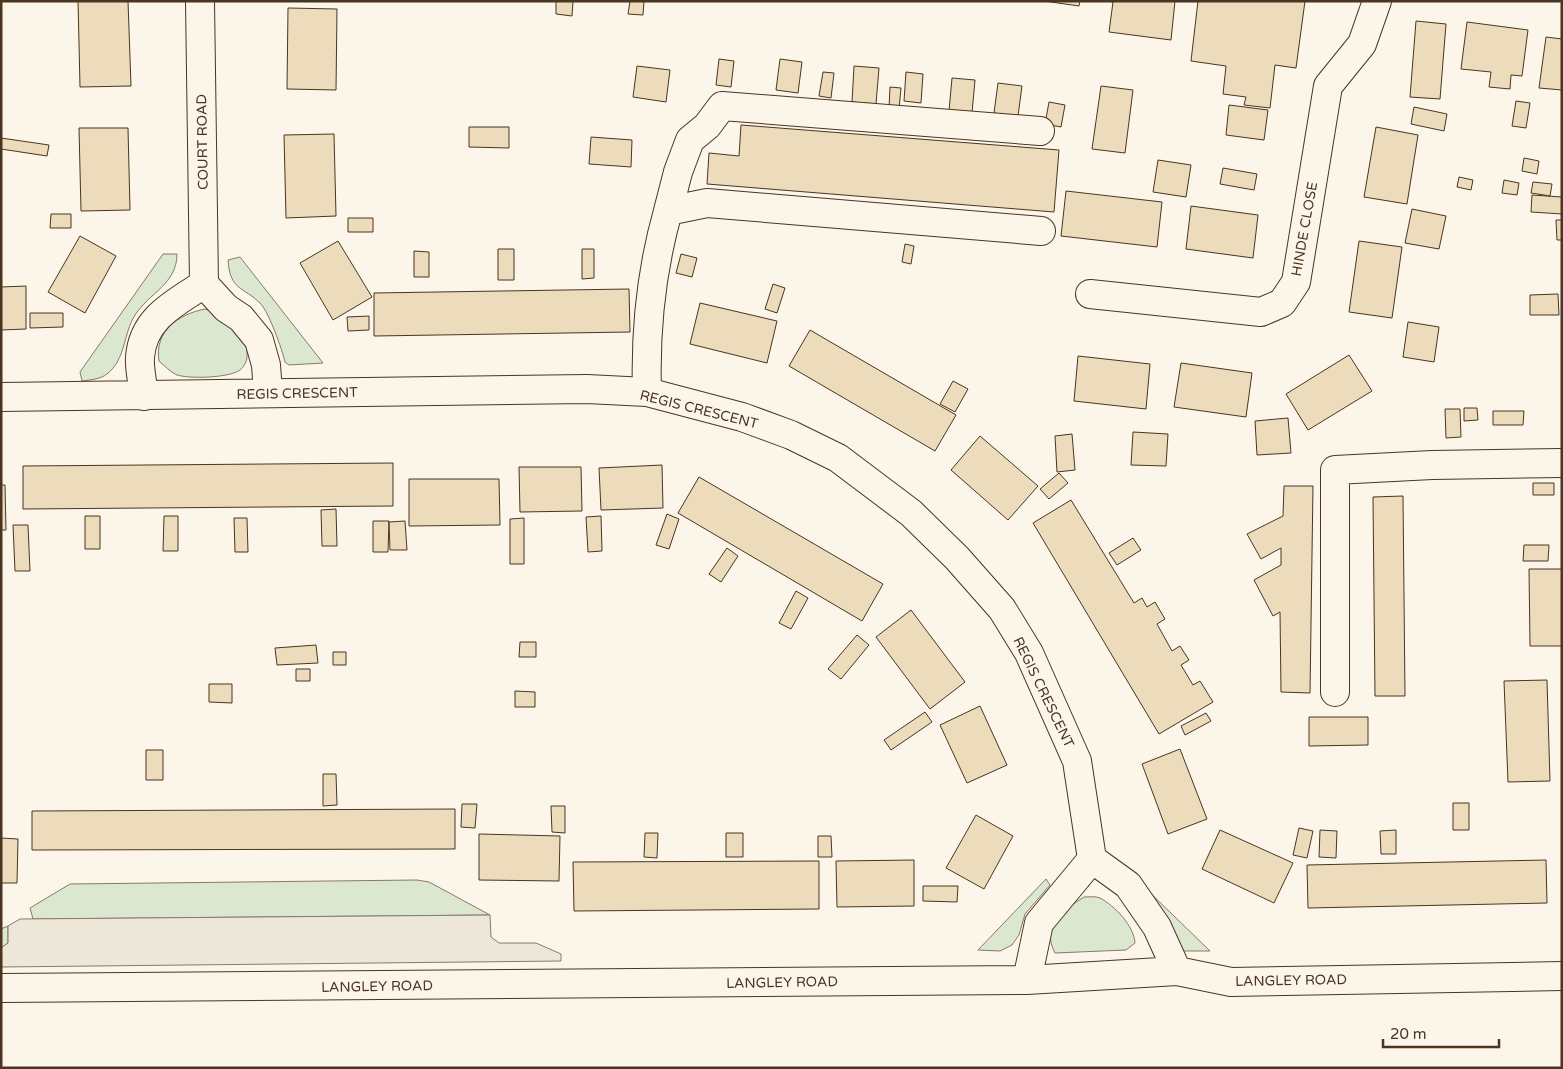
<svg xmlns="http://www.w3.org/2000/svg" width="1563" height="1069" font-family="'Varela Round',sans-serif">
  <rect width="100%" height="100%" fill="#fbf6e9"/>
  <path fill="#dce7d0" stroke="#887966" d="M 163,254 L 177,254 C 177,284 149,293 135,315 C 123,334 126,359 107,374 C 101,379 90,380 82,381 L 80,372 Z
    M 240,257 L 323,363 L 289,365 L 285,362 C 282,349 269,313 261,304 C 243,286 230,291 228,260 Z
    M 205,309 C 213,312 222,315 229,320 C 242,330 256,357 240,370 C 229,378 190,379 177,375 C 170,372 164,365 159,361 C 154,331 179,314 205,309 Z
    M 1046,879 L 1050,885 L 1025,914 L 1019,935 L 1012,945 L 1000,951 L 978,950 Z
    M 417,880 L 429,882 L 490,915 L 33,919 L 30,908 L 70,884 Z
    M 1140,883 L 1210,951 L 1176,951 Z
    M 1084,897 C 1089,897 1095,896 1100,898 C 1115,906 1134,926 1135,943 L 1126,950 L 1055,953 C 1041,927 1062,911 1084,897 Z
    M 8,926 L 8,943 L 1,948 L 1,929 Z"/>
  <path fill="#ede7d9" stroke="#887966" d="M 490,915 L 491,937 L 499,943 L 536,943 L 561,954 L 561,961 L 1,967 L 1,948 L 8,943 L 8,926 L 20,919 Z"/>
  <path fill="#ecdcbc" stroke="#4a3520" d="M 78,1 L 128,1 L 131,86 L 80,87 Z
    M 556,1 L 573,1 L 572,16 L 556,14 Z
    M 630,1 L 644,1 L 643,15 L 628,14 Z
    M 1044,1 L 1080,1 L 1079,6 Z
    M 1107,1 L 1175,1 L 1171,40 L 1109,32 L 1113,2 Z
    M 1198,1 L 1305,1 L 1296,68 L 1275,65 L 1270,108 L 1244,105 L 1246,97 L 1223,94 L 1226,66 L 1191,61 Z
    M 288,8 L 337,9 L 336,90 L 287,89 Z
    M 1416,21 L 1446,24 L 1440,99 L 1410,97 Z
    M 1467,22 L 1528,30 L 1522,76 L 1511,75 L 1510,89 L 1489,87 L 1491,72 L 1461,69 Z
    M 1546,37 L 1562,39 L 1562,90 L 1539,88 Z
    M 719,59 L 734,61 L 731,87 L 716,85 Z
    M 780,59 L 802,62 L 798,93 L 776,90 Z
    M 637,66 L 670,70 L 666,102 L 633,97 Z
    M 854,66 L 879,68 L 876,104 L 852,102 Z
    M 823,72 L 834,73 L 831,98 L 819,96 Z
    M 906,72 L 923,74 L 921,103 L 904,101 Z
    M 952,78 L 975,80 L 972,113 L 949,111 Z
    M 998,83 L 1022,86 L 1018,116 L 994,113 Z
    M 1101,86 L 1133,90 L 1125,153 L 1092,149 Z
    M 890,87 L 901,88 L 899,109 L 889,108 Z
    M 1516,101 L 1530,103 L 1526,128 L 1512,126 Z
    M 1049,102 L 1065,105 L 1061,127 L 1045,124 Z
    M 1229,105 L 1268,110 L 1264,140 L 1226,135 Z
    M 1414,107 L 1447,114 L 1444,131 L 1411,124 Z
    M 741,125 L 1059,150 L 1054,212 L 707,184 L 709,153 L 739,156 Z
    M 469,127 L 509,127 L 509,148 L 469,147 Z
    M 1376,127 L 1418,135 L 1407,204 L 1364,197 Z
    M 79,128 L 128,128 L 130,210 L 81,211 Z
    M 334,134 L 336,216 L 286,218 L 284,135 Z
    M 591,137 L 632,140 L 631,167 L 589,164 Z
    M 1,138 L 49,145 L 47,156 L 1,149 Z
    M 1524,158 L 1539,161 L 1537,174 L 1522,171 Z
    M 1158,160 L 1191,165 L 1186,197 L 1153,192 Z
    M 1223,168 L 1257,174 L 1254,190 L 1220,184 Z
    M 1459,177 L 1473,180 L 1471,190 L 1457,187 Z
    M 1504,180 L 1519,183 L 1517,195 L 1502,193 Z
    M 1533,182 L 1552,184 L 1550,196 L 1531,193 Z
    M 1066,191 L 1162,202 L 1157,247 L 1061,236 Z
    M 1532,195 L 1562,197 L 1562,214 L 1531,212 Z
    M 1191,206 L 1258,215 L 1253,258 L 1186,249 Z
    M 1412,209 L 1446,216 L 1439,249 L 1405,243 Z
    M 51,214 L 71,214 L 71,228 L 50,228 Z
    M 348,218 L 373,218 L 373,232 L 348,232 Z
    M 1556,220 L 1562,220 L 1562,240 L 1557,240 Z
    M 80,236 L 116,256 L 85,313 L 48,292 Z
    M 338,241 L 372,297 L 333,320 L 300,263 Z
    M 1359,241 L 1402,247 L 1392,318 L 1349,312 Z
    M 905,244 L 914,246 L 911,264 L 902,262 Z
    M 498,249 L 514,249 L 514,280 L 498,280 Z
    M 582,249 L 594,249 L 594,278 L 582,279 Z
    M 414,251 L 429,252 L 429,277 L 414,277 Z
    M 681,254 L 697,258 L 692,277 L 676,273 Z
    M 773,284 L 785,288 L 777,313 L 765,309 Z
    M 26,286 L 26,329 L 1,330 L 1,287 Z
    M 629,289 L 630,332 L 374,336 L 374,293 Z
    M 1558,294 L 1559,315 L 1530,315 L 1530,295 Z
    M 700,303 L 777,321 L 767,363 L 690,344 Z
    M 30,313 L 63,313 L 63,327 L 30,328 Z
    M 369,316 L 369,330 L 348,331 L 347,317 Z
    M 1408,322 L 1439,327 L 1434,362 L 1403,357 Z
    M 810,330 L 956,415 L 935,451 L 789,366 Z
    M 1349,355 L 1372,391 L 1308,430 L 1286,394 Z
    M 1078,356 L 1150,364 L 1146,409 L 1074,401 Z
    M 1181,363 L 1252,373 L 1246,417 L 1174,407 Z
    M 953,381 L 968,389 L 955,412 L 940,404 Z
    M 1464,408 L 1477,408 L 1478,420 L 1464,421 Z
    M 1445,409 L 1460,409 L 1461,437 L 1446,438 Z
    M 1493,411 L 1524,411 L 1523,425 L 1493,425 Z
    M 1288,418 L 1291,453 L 1257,455 L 1255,421 Z
    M 1133,432 L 1168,434 L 1166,466 L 1131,465 Z
    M 1072,434 L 1075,470 L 1057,472 L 1055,436 Z
    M 980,436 L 1038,486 L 1008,520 L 951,470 Z
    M 393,463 L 393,506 L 23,509 L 23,466 Z
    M 662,465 L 663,508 L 601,510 L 599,468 Z
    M 519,467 L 581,467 L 582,511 L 520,512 Z
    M 1059,473 L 1068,483 L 1049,499 L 1040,489 Z
    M 699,477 L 883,584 L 862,621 L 678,513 Z
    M 409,479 L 499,479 L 500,525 L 409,526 Z
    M 1533,483 L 1554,483 L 1554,495 L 1533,495 Z
    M 1,485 L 5,485 L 6,530 L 1,530 Z
    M 1284,486 L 1313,486 L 1310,693 L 1281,692 L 1280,612 L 1273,616 L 1254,580 L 1281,565 L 1281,548 L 1261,559 L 1247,534 L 1283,516 Z
    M 1403,496 L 1405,696 L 1375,696 L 1373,497 Z
    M 1071,500 L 1134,603 L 1142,598 L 1147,607 L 1155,602 L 1165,619 L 1157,624 L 1172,651 L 1180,646 L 1189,660 L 1181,665 L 1193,685 L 1200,681 L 1213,702 L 1159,734 L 1033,523 Z
    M 336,509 L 337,546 L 322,546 L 321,510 Z
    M 667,514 L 679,519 L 669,549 L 656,545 Z
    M 85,516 L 100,516 L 100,549 L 85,549 Z
    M 164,516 L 178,516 L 178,551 L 163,551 Z
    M 601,516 L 602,551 L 588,552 L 586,517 Z
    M 234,518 L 247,518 L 248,552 L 235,552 Z
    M 524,518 L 524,564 L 510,564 L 510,519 Z
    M 373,521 L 389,521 L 388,552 L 373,552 Z
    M 405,521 L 407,550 L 390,550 L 389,522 Z
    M 13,525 L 28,525 L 30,571 L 15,571 Z
    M 1133,538 L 1141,550 L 1117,565 L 1109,553 Z
    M 1524,545 L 1549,545 L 1548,561 L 1523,561 Z
    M 727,548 L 738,556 L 721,582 L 709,574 Z
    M 1529,569 L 1562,569 L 1562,646 L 1530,646 Z
    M 796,591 L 808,598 L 791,629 L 779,623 Z
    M 911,610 L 965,682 L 930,709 L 876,637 Z
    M 857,635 L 869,645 L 841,679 L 828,669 Z
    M 520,642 L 536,642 L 536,657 L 519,657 Z
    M 316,645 L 318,663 L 277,665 L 275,648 Z
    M 333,652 L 346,652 L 346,665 L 333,665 Z
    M 296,669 L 310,669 L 310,681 L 296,681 Z
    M 1547,680 L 1550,781 L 1508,782 L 1504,681 Z
    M 209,684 L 232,684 L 232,703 L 209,702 Z
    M 515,691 L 535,692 L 535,707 L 515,707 Z
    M 980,706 L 1007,765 L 967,783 L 940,725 Z
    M 925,712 L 932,722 L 891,750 L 884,740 Z
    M 1206,713 L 1211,721 L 1185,735 L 1181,726 Z
    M 1309,717 L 1368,717 L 1368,745 L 1309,746 Z
    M 1180,749 L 1207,819 L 1168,834 L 1142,764 Z
    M 146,750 L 163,750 L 163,780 L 146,780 Z
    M 323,774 L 336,774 L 337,805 L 323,806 Z
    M 1453,803 L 1469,803 L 1469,830 L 1453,830 Z
    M 462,804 L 477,804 L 475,828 L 461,827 Z
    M 551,806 L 565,806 L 565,833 L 552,832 Z
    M 455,809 L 455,849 L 32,850 L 32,811 Z
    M 976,815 L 1013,836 L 984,889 L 946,868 Z
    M 1299,828 L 1313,831 L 1307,858 L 1293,855 Z
    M 1220,830 L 1293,863 L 1274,903 L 1202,869 Z
    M 1320,830 L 1337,831 L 1336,858 L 1319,857 Z
    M 1396,830 L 1396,854 L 1381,854 L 1380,831 Z
    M 645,833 L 658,833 L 657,858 L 644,857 Z
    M 726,833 L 743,833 L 743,857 L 726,857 Z
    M 479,834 L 560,836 L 559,881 L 479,880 Z
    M 818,836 L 831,836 L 832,857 L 818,857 Z
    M 1,838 L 18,839 L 17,883 L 1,883 Z
    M 914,860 L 914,906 L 837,907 L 836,861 Z
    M 1546,860 L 1547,903 L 1308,908 L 1307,865 Z
    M 819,861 L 819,909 L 574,911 L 573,862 Z
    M 923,886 L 958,886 L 957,902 L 923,901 Z"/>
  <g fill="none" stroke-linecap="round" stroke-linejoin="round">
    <g stroke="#4a3520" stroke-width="30">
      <path id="minor" d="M 200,1 L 204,284 L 226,308 L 241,318 L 259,340 L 266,365 L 268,393
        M 668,211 L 678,172 L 690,140 L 707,126 L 722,106 L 1040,131
        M 1090,294 L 1261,312 L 1282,303 L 1296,282 L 1328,86 L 1362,44 L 1377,1
        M 647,392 C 645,330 651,271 668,211 L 707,203 L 1041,231
        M 144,396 C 143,384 139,369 140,357 C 143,318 175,303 204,284
        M 1,397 L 587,389 L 647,392 L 742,417 L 791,435 L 838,458 L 911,513 L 957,558 L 1002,609 L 1029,653 L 1077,761 L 1092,859 L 1128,885 L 1157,927 L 1177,971
        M 1335,692 L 1335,470 L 1432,465 L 1562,463
        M 1027,980 L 1039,923 L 1092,859
        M 1,988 L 1027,980 L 1177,971 L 1231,982 L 1562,976"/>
    </g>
    <use href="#minor" stroke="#fbf6e9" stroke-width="28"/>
  </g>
  <g text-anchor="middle" stroke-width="4" stroke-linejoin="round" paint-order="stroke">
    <g font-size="14" fill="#4a3520" stroke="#fbf6e9">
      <text transform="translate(202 142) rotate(-91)" y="5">COURT ROAD</text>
      <text transform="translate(1304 229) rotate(-80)" y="5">HINDE CLOSE</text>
      <text transform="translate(297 393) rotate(-1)" y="5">REGIS CRESCENT</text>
      <text transform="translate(699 409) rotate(14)" y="5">REGIS CRESCENT</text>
      <text transform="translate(1044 692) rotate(64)" y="5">REGIS CRESCENT</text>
      <text transform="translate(1291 980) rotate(-1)" y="5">LANGLEY ROAD</text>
      <text transform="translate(782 982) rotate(-1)" y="5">LANGLEY ROAD</text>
      <text transform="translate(377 986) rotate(-1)" y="5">LANGLEY ROAD</text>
    </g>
  </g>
  <rect width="1563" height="1069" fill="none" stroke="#4a3520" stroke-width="5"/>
  <path d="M1383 1039v8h116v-8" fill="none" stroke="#4a3520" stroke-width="2.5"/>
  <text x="1390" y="1039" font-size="15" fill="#4a3520" stroke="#fbf6e9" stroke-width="4" paint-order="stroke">20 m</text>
</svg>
